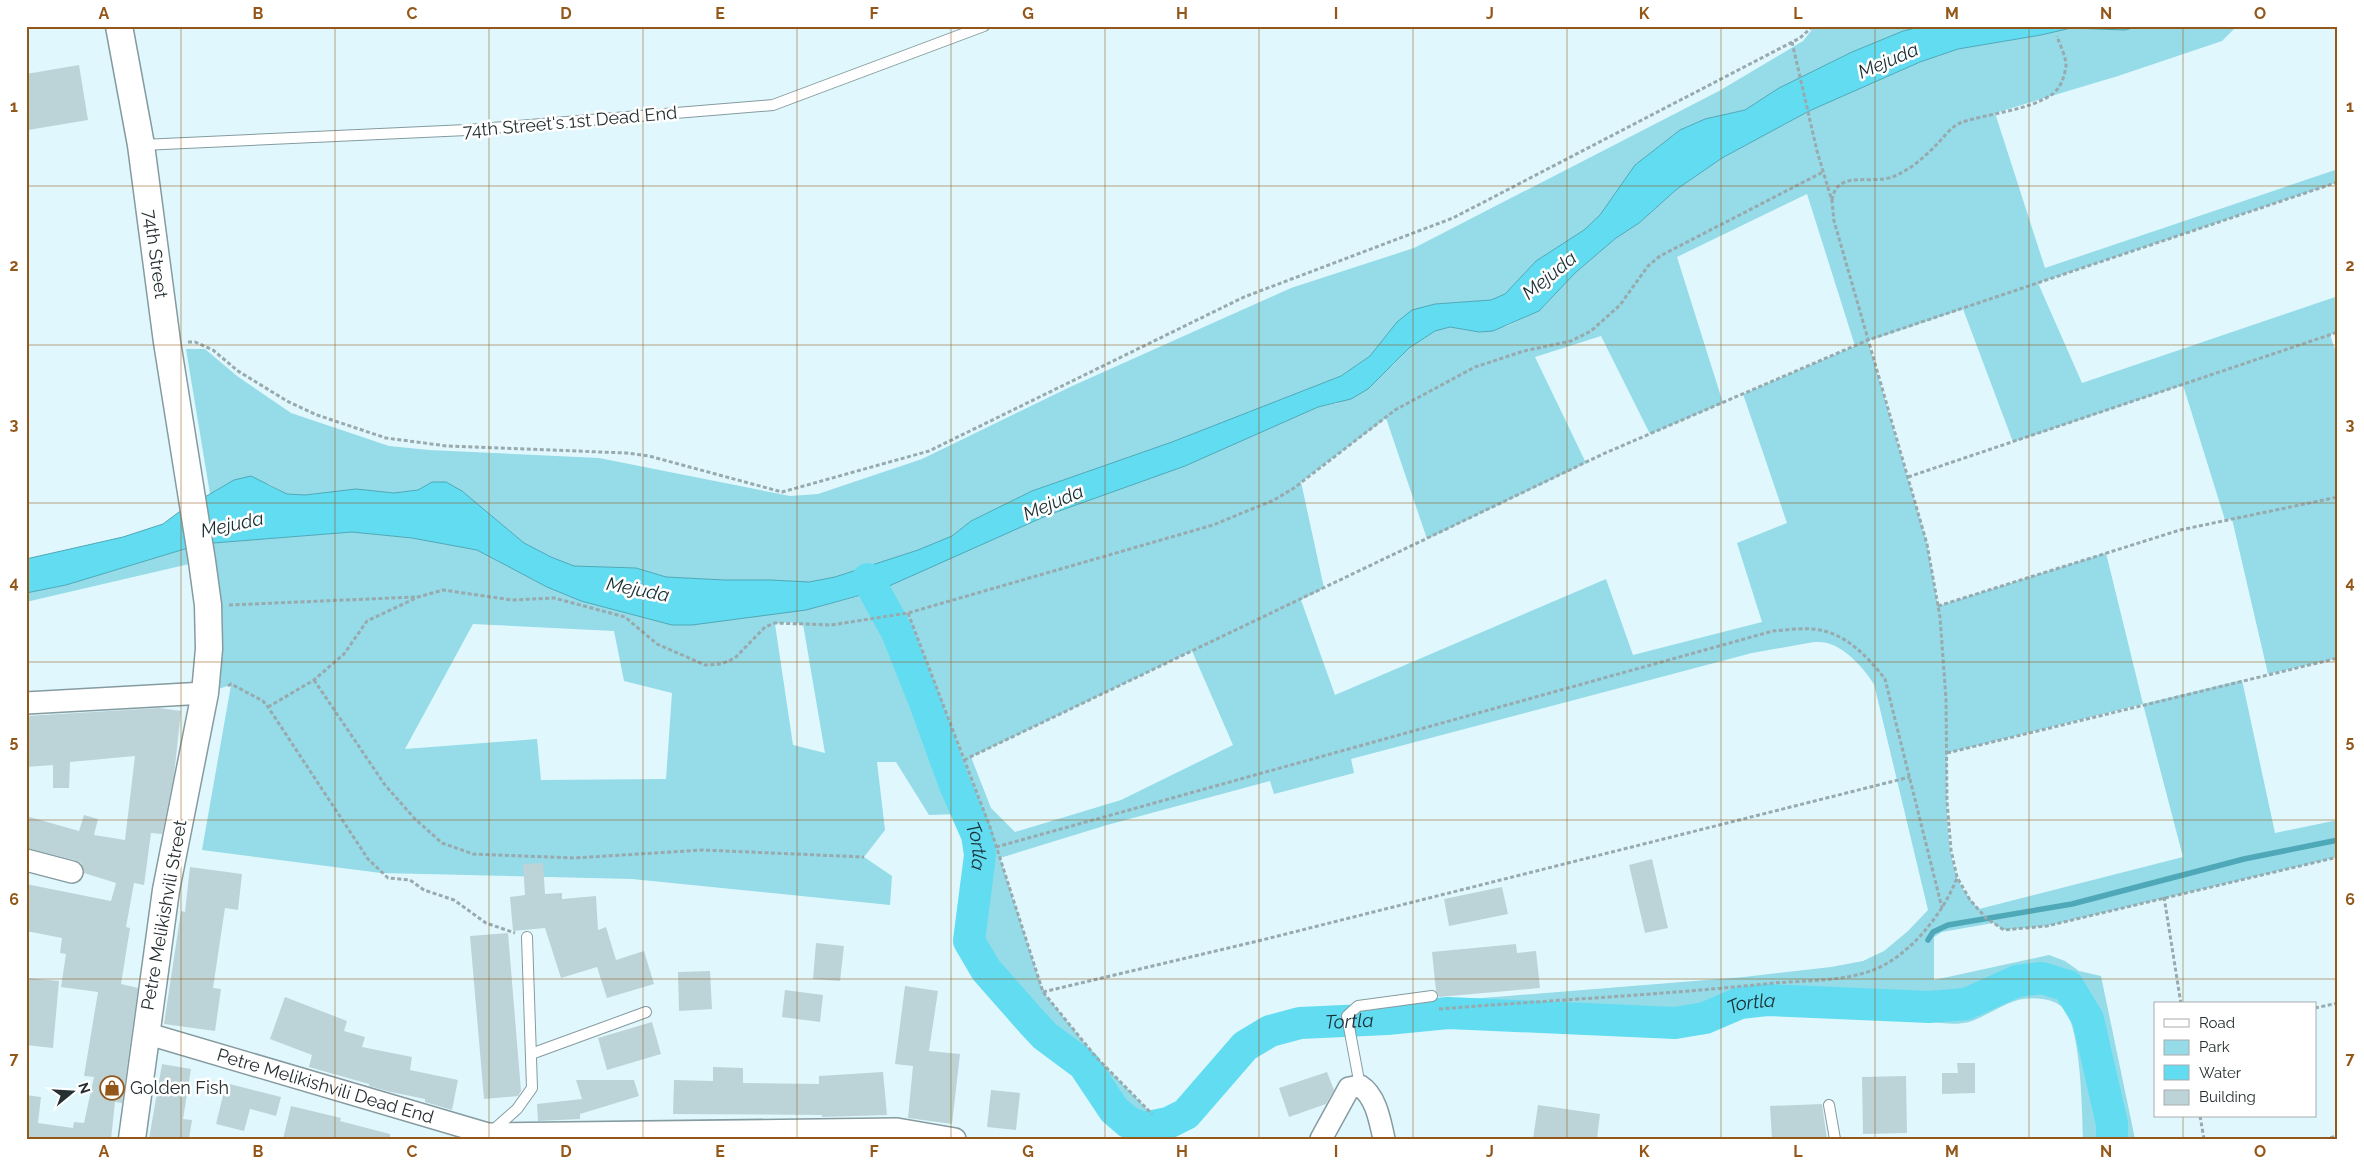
<svg xmlns="http://www.w3.org/2000/svg" width="2364" height="1165" font-family="Raleway,sans-serif">
  <rect width="100%" height="100%" fill="#e0f8fd"/>
  <path fill="#95dbe8" fill-rule="evenodd" d="M 1815,26 L 1924,26 L 1903,31 L 1852,52 L 1779,88 L 1745,110 L 1705,119 L 1680,130 L 1635,165 L 1600,215 L 1584,230 L 1536,261 L 1505,294 L 1491,300 L 1435,304 L 1397,322 L 1370,356 L 1341,376 L 1172,442 L 1032,491 L 971,521 L 952,536 L 918,550 L 835,577 L 809,582 L 771,580 L 725,580 L 666,577 L 636,568 L 574,566 L 551,557 L 524,543 L 462,491 L 446,482 L 432,482 L 418,490 L 394,493 L 356,489 L 305,495 L 287,494 L 269,484 L 234,480 L 210,494 L 186,349 L 205,349 L 237,376 L 291,413 L 389,446 L 429,450 L 599,458 L 790,496 L 818,494 L 922,459 L 1070,387 L 1291,288 L 1414,248 L 1719,91 L 1803,41 Z
    M 2140,26 L 2237,26 L 2222,41 L 2118,76 L 1995,113 L 2045,268 L 2338,169 L 2338,182 L 2038,283 L 2082,383 L 2338,296 L 2338,332 L 2330,335 L 2338,358 L 2338,658 L 2268,674 L 2232,519 L 2225,520 L 2183,385 L 2013,442 L 1963,309 L 1868,341 L 1927,544 L 1938,606 L 2106,553 L 2143,704 L 2242,680 L 2275,833 L 2338,820 L 2338,857 L 2047,926 L 2004,930 L 1993,923 L 1942,932 L 1934,937 L 1934,980 L 2049,955 L 2065,961 L 2079,971 L 2101,976 L 2135,1139 L 2083,1139 C 2082,1110 2081,1032 2065,1010 C 2055,997 2029,996 2015,1001 C 1999,1006 1985,1017 1969,1022 C 1950,1027 1924,1020 1904,1017 L 1902,1006 L 1767,1000 L 1740,1003 L 1705,1018 L 1675,1023 L 1448,1013 L 1387,1019 L 1300,1023 L 1270,1031 L 1245,1046 L 1186,1114 L 1168,1123 L 1144,1128 L 1128,1122 L 1114,1110 L 1084,1065 L 1045,1036 L 986,970 L 969,941 L 973,912 L 968,911 L 967,831 L 959,814 L 929,815 L 896,762 L 877,762 L 885,830 L 864,857 L 892,876 L 890,905 L 632,879 L 381,873 L 202,850 L 231,685 L 205,693 L 202,561 L 26,602 L 26,593 L 66,585 L 201,544 L 352,532 L 412,538 L 477,550 L 547,587 L 581,601 L 672,625 L 805,610 L 861,596 L 1048,515 L 1185,466 L 1318,407 L 1338,403 L 1393,365 L 1409,348 L 1435,331 L 1450,327 L 1479,332 L 1507,326 L 1539,311 L 1575,273 L 1616,238 L 1639,223 L 1677,189 L 1722,158 L 1809,111 L 1920,62 L 1958,49 L 2041,35 L 2071,28 L 2125,30 ZM 1807,194 L 1855,346 L 1743,394 L 1787,523 L 1737,543 L 1762,622 L 1633,655 L 1606,579 L 1335,695 L 1301,600 L 1324,588 L 1301,482 L 1386,418 L 1427,539 L 1586,463 L 1535,357 L 1601,336 L 1650,434 L 1723,403 L 1677,257 ZM 789,622 L 803,624 L 825,753 L 793,745 L 775,624 ZM 473,624 L 614,631 L 624,681 L 672,693 L 666,779 L 541,780 L 537,739 L 405,749 ZM 1814,642 C 1819,642 1825,642 1830,644 C 1848,650 1864,669 1874,684 L 1928,910 L 1908,931 L 1884,951 L 1863,961 L 1831,967 L 1744,977 L 1420,1003 L 1271,1019 L 1247,1033 L 1218,1062 L 1195,1090 L 1178,1106 L 1166,1112 L 1152,1114 L 1096,1057 L 1043,992 L 1000,858 L 1107,825 L 1270,781 L 1274,794 L 1354,773 L 1351,759 L 1752,653 ZM 1192,651 L 1233,745 L 1121,800 L 1015,832 L 991,808 L 971,757 ZM 2143,704 L 2183,857 L 1979,909 C 1970,900 1961,888 1957,877 C 1944,840 1947,791 1947,753 Z"/>
  <path fill="#61dcf1" stroke="#4fa8b7" d="M 1924,26 L 2140,26 L 2125,30 L 2071,28 L 2041,35 L 1958,49 L 1920,62 L 1809,111 L 1722,158 L 1677,189 L 1639,223 L 1616,238 L 1575,273 L 1539,311 L 1493,331 L 1479,332 L 1450,327 L 1435,331 L 1409,348 L 1368,389 L 1351,399 L 1318,407 L 1185,466 L 1048,515 L 880,590 L 806,610 L 692,625 L 672,625 L 581,601 L 547,587 L 477,550 L 412,538 L 352,532 L 201,544 L 66,585 L 26,593 L 26,559 L 123,537 L 163,524 L 179,512 L 234,480 L 251,476 L 287,494 L 305,495 L 356,489 L 394,493 L 418,490 L 432,482 L 446,482 L 462,491 L 524,543 L 551,557 L 574,566 L 636,568 L 666,577 L 725,580 L 771,580 L 809,582 L 835,577 L 918,550 L 952,536 L 971,521 L 1032,491 L 1172,442 L 1341,376 L 1370,356 L 1397,322 L 1412,310 L 1435,304 L 1491,300 L 1505,294 L 1536,261 L 1584,230 L 1600,215 L 1635,165 L 1680,130 L 1705,119 L 1745,110 L 1779,88 L 1852,52 L 1903,31 Z"/>
  <g fill="none" stroke-linecap="round" stroke-linejoin="round">
    <path stroke="#4fa8b7" stroke-width="5.5" d="M 1928,940 L 1933,932 L 1948,925 L 2072,904 L 2244,859 L 2338,840"/>
    <path stroke="#61dcf1" stroke-width="32" id="s1" d="M 868,579 L 897,632 L 924,700 L 955,785 L 977,835 L 980,855 L 969,941 L 986,970 L 1031,1021 L 1045,1036 L 1084,1065 L 1114,1110 L 1128,1122 L 1144,1128 L 1168,1123 L 1186,1114 L 1245,1046 L 1270,1031 L 1300,1023 L 1387,1019 L 1448,1013 L 1675,1023 L 1705,1018 L 1740,1003 L 1767,1000 L 1929,1007 L 1966,1004 L 2017,981 L 2042,978 L 2068,986 L 2088,1019 L 2112,1124 L 2112,1139"/>
  </g>
  <path fill="#bcd4d8" d="M 79,65 L 88,120 L 28,130 L 26,74 Z
    M 159,708 L 181,711 L 174,775 L 162,834 L 151,833 L 144,885 L 134,883 L 126,927 L 130,928 L 121,984 L 138,988 L 122,1103 L 115,1102 L 111,1139 L 26,1139 L 26,1095 L 41,1097 L 38,1123 L 73,1128 L 74,1122 L 84,1123 L 94,1077 L 84,1076 L 98,992 L 61,987 L 66,954 L 60,953 L 62,938 L 26,931 L 26,884 L 111,901 L 116,883 L 84,873 L 81,863 L 75,860 L 26,848 L 26,816 L 79,831 L 84,815 L 98,819 L 94,835 L 125,840 L 135,756 L 70,762 L 69,788 L 53,788 L 53,765 L 26,767 L 26,716 Z
    M 1652,859 L 1668,928 L 1645,933 L 1629,865 Z
    M 543,863 L 545,894 L 562,893 L 562,899 L 596,896 L 598,930 L 606,927 L 616,960 L 644,951 L 654,984 L 607,998 L 597,967 L 561,978 L 545,928 L 513,931 L 510,897 L 525,895 L 523,864 Z
    M 190,867 L 242,874 L 238,910 L 225,908 L 213,988 L 221,989 L 215,1031 L 164,1024 L 181,911 L 185,912 Z
    M 1502,887 L 1508,914 L 1449,926 L 1444,899 Z
    M 508,933 L 521,1091 L 518,1096 L 484,1099 L 470,936 Z
    M 816,943 L 844,946 L 840,981 L 813,979 Z
    M 1516,944 L 1517,953 L 1536,951 L 1540,988 L 1439,997 L 1436,991 L 1432,952 Z
    M 710,971 L 712,1009 L 679,1011 L 678,972 Z
    M 26,978 L 59,981 L 53,1048 L 26,1045 Z
    M 905,986 L 938,991 L 929,1051 L 960,1054 L 952,1124 L 908,1118 L 913,1066 L 895,1064 Z
    M 785,990 L 823,995 L 820,1022 L 782,1017 Z
    M 285,997 L 347,1021 L 344,1031 L 365,1037 L 362,1047 L 412,1057 L 410,1070 L 458,1080 L 452,1110 L 425,1102 L 425,1099 L 391,1092 L 369,1086 L 369,1084 L 309,1067 L 312,1055 L 270,1039 Z
    M 652,1022 L 661,1054 L 607,1070 L 598,1038 Z
    M 1957,1063 L 1975,1063 L 1975,1093 L 1942,1094 L 1942,1073 L 1958,1073 Z
    M 162,1064 L 191,1069 L 183,1119 L 192,1120 L 189,1139 L 149,1139 Z
    M 713,1067 L 743,1068 L 743,1083 L 819,1084 L 819,1076 L 883,1072 L 887,1115 L 822,1117 L 822,1115 L 673,1114 L 674,1080 L 713,1081 Z
    M 1327,1072 L 1334,1090 L 1326,1104 L 1289,1117 L 1279,1088 Z
    M 1906,1076 L 1907,1133 L 1863,1134 L 1862,1077 Z
    M 576,1080 L 634,1080 L 639,1096 L 580,1114 L 580,1119 L 538,1121 L 537,1104 L 582,1099 Z
    M 226,1083 L 281,1097 L 276,1116 L 250,1109 L 244,1131 L 216,1124 Z
    M 991,1090 L 1020,1093 L 1016,1130 L 987,1127 Z
    M 1822,1104 L 1827,1139 L 1772,1139 L 1770,1106 Z
    M 1538,1105 L 1600,1114 L 1597,1139 L 1533,1139 Z
    M 291,1106 L 341,1118 L 340,1121 L 390,1134 L 390,1139 L 283,1139 Z"/>
  <g fill="none" stroke-linecap="round" stroke-linejoin="round">
    <g stroke="#859ba0" stroke-width="12">
      <path id="service" d="M 142,145 L 467,130 L 773,105 L 984,26
        M 531,1054 L 646,1012
        M 1360,1086 L 1347,1016 L 1358,1006 L 1432,996
        M 1829,1105 L 1835,1139
        M 491,1132 L 517,1109 L 532,1088 L 527,937"/>
    </g>
    <g stroke="#859ba0" stroke-width="24">
      <g id="minor">
        <path d="M 26,703 L 205,693"/>
        <path d="M 26,860 L 72,872"/>
        <path id="s2" d="M 145,1033 L 488,1134 L 897,1129 L 955,1139"/>
        <path d="M 1321,1139 L 1349,1088 L 1360,1086 C 1376,1096 1380,1121 1384,1139"/>
      </g>
    </g>
    <g stroke="#859ba0" stroke-width="29">
      <g id="tertiary">
        <path id="s3" d="M 119,26 L 141,145 L 167,342 L 202,561 L 208,605 L 209,649 L 205,693 L 166,890 L 132,1139"/>
      </g>
    </g>
    <path stroke="#98aaae" stroke-width="3" stroke-dasharray="4 2.5" stroke-linecap="butt" d="M 1792,42 L 1817,151 L 1832,201 L 1834,221 L 1927,544 L 1940,617 L 1946,699 L 1947,801 L 1951,850 L 1957,877 L 1970,900 L 1986,918 L 2004,930 L 2047,926 L 2338,857
      M 1832,200 C 1837,169 1870,185 1892,177 C 1909,171 1926,156 1938,143 C 1944,137 1952,126 1960,123 C 1988,113 2027,111 2051,95 C 2060,90 2065,76 2066,65 C 2066,57 2060,45 2057,36
      M 188,342 L 195,342 L 213,350 L 238,371 L 287,401 L 317,415 L 386,438 L 447,446 L 627,453 L 649,456 L 782,492 L 929,451 L 1244,297 L 1453,218 L 1800,38 L 1813,26
      M 1908,477 L 2338,332
      M 229,605 L 415,597
      M 1938,606 L 2180,530 L 2338,497
      M 908,613 L 990,827 L 1043,992 L 1096,1057 L 1152,1114
      M 314,680 L 385,785 L 415,819 L 442,843 L 473,854 L 574,858 L 703,850 L 864,857
      M 228,686 L 231,684 L 263,701 L 268,707 L 368,859 L 388,878 L 410,880 L 424,890 L 454,900 L 486,923 L 515,933
      M 268,707 L 314,680 L 344,654 L 367,621 L 418,597 L 443,590 L 512,600 L 554,598 L 625,617 L 657,644 L 705,665 L 721,664 L 735,658 L 765,627 L 775,623 L 831,625 L 908,613 L 1213,525 L 1274,500 L 1294,488 L 1395,410 L 1475,367 L 1524,351 L 1571,341 L 1591,331 L 1620,305 L 1648,266 L 1660,256 L 1823,172
      M 1947,753 L 2338,658
      M 964,760 L 1603,454 L 1868,340 L 2338,182
      M 996,847 L 1773,631 C 1788,630 1805,627 1820,630 C 1847,635 1869,658 1885,679 L 1942,908
      M 2164,897 L 2181,1004
      M 1043,992 L 1262,940 L 1910,777
      M 2315,1008 L 2338,1003
      M 1439,1009 C 1551,1000 1663,995 1774,983 C 1810,980 1854,982 1886,964 C 1917,946 1944,911 1957,878
      M 2200,1116 L 2204,1139
      M 2324,1139 L 2338,1136"/>
    <use href="#service" stroke="#fff" stroke-width="10"/>
    <use href="#minor" stroke="#fff" stroke-width="21"/>
    <use href="#tertiary" stroke="#fff" stroke-width="26"/>
  </g>
  <path fill="none" stroke="#935719" stroke-width="1" stroke-opacity="0.55" d="M 181,26 L 181,1139M 335,26 L 335,1139M 489,26 L 489,1139M 643,26 L 643,1139M 797,26 L 797,1139M 951,26 L 951,1139M 1105,26 L 1105,1139M 1259,26 L 1259,1139M 1413,26 L 1413,1139M 1567,26 L 1567,1139M 1721,26 L 1721,1139M 1875,26 L 1875,1139M 2029,26 L 2029,1139M 2183,26 L 2183,1004M 26,186 L 2338,186M 26,345 L 2338,345M 26,503 L 2338,503M 26,662 L 2338,662M 26,820 L 2338,820M 26,979 L 2338,979M 2183,1116 L 2183,1139"/>
  <defs>
    <g id="shop-ring" transform="scale(1.25)"><circle r="9.5" fill="#fff" stroke="#935719" stroke-width="1.5"/><path d="M-5-2.5h2.3a2.7 3.5 0 0 1 5.4 0H5L5.5 6h-11ZM-1.5-2.5h3a1.5 2.3 0 0 0-3 0Z" fill="#935719"/></g>
  </defs>
  <g fill-rule="evenodd">
    <use href="#shop-ring" x="112" y="1088"/>
  </g>
  <g text-anchor="middle" stroke-width="5" stroke-linejoin="round" paint-order="stroke">
    <g font-size="18" fill="#262f31" stroke="#fff">
      <text transform="translate(570 122) rotate(-5)" y="6">74th Street's 1st Dead End</text>
      <text dy="6" stroke="none"><textPath href="#s3" startOffset="231">74th Street</textPath></text>
      <text transform="translate(164 915) rotate(-80)" y="6">Petre Melikishvili Street</text>
      <text dy="6" stroke="none"><textPath href="#s2" startOffset="188">Petre Melikishvili Dead End</textPath></text>
    </g>
    <g font-size="18" fill="#262f31" stroke="#fff" text-anchor="start">
      <text x="130" y="1094">Golden Fish</text>
    </g>
    <g font-size="19" font-style="italic" fill="#1a2f33" stroke="#fff">
      <text transform="translate(1888 60) rotate(-23)" y="7">Mejuda</text>
      <text transform="translate(1549 275) rotate(-39)" y="7">Mejuda</text>
      <text transform="translate(1053 502) rotate(-23)" y="7">Mejuda</text>
      <text transform="translate(232 524) rotate(-12)" y="7">Mejuda</text>
      <text transform="translate(638 589) rotate(11)" y="7">Mejuda</text>
      <text dy="7" stroke="none"><textPath href="#s1" startOffset="290">Tortla</textPath></text>
      <text dy="7" stroke="none"><textPath href="#s1" startOffset="1296">Tortla</textPath></text>
      <text dy="7" stroke="none"><textPath href="#s1" startOffset="890">Tortla</textPath></text>
    </g>
  </g>
  <rect width="2364" height="1165" fill="none" stroke="#ffffff" stroke-width="55"/>
  <rect x="2154" y="1002" width="162" height="115" fill="#ffffff" stroke="#a8acad"/>
  <rect x="2164" y="1019" width="25" height="8" fill="#ffffff" stroke="#a8acad"/>
  <text x="2199" y="1028" font-size="15" fill="#262f31">Road</text>
  <rect x="2164" y="1040" width="25" height="15" fill="#95dbe8" stroke="#a8acad"/>
  <text x="2199" y="1052" font-size="15" fill="#262f31">Park</text>
  <rect x="2164" y="1065" width="25" height="15" fill="#61dcf1" stroke="#a8acad"/>
  <text x="2199" y="1078" font-size="15" fill="#262f31">Water</text>
  <rect x="2164" y="1090" width="25" height="15" fill="#bcd4d8" stroke="#a8acad"/>
  <text x="2199" y="1102" font-size="15" fill="#262f31">Building</text>
  <g transform="translate(72 1092) rotate(72)" stroke="#ffffff" stroke-width="4" paint-order="stroke">
  <path d="M0-4L9 19L0 12L-9 19Z" fill="#262f31"/>
  <text y="-8" font-size="14" font-weight="bold" text-anchor="middle" fill="#262f31">N</text>
  </g>
  <rect x="28" y="28" width="2308" height="1110" fill="none" stroke="#935719" stroke-width="2"/>
  <g font-size="16" text-anchor="middle" font-weight="bold" fill="#935719">
    <text x="104" y="19">A</text>
    <text x="258" y="19">B</text>
    <text x="412" y="19">C</text>
    <text x="566" y="19">D</text>
    <text x="720" y="19">E</text>
    <text x="874" y="19">F</text>
    <text x="1028" y="19">G</text>
    <text x="1182" y="19">H</text>
    <text x="1336" y="19">I</text>
    <text x="1490" y="19">J</text>
    <text x="1644" y="19">K</text>
    <text x="1798" y="19">L</text>
    <text x="1952" y="19">M</text>
    <text x="2106" y="19">N</text>
    <text x="2260" y="19">O</text>
    <text x="14" y="112">1</text>
    <text x="2350" y="112">1</text>
    <text x="14" y="271">2</text>
    <text x="2350" y="271">2</text>
    <text x="14" y="430">3</text>
    <text x="2350" y="430">3</text>
    <text x="14" y="588">4</text>
    <text x="2350" y="588">4</text>
    <text x="14" y="747">5</text>
    <text x="2350" y="747">5</text>
    <text x="14" y="905">6</text>
    <text x="2350" y="905">6</text>
    <text x="14" y="1064">7</text>
    <text x="2350" y="1064">7</text>
    <text x="104" y="1157">A</text>
    <text x="258" y="1157">B</text>
    <text x="412" y="1157">C</text>
    <text x="566" y="1157">D</text>
    <text x="720" y="1157">E</text>
    <text x="874" y="1157">F</text>
    <text x="1028" y="1157">G</text>
    <text x="1182" y="1157">H</text>
    <text x="1336" y="1157">I</text>
    <text x="1490" y="1157">J</text>
    <text x="1644" y="1157">K</text>
    <text x="1798" y="1157">L</text>
    <text x="1952" y="1157">M</text>
    <text x="2106" y="1157">N</text>
    <text x="2260" y="1157">O</text>
  </g>
</svg>
